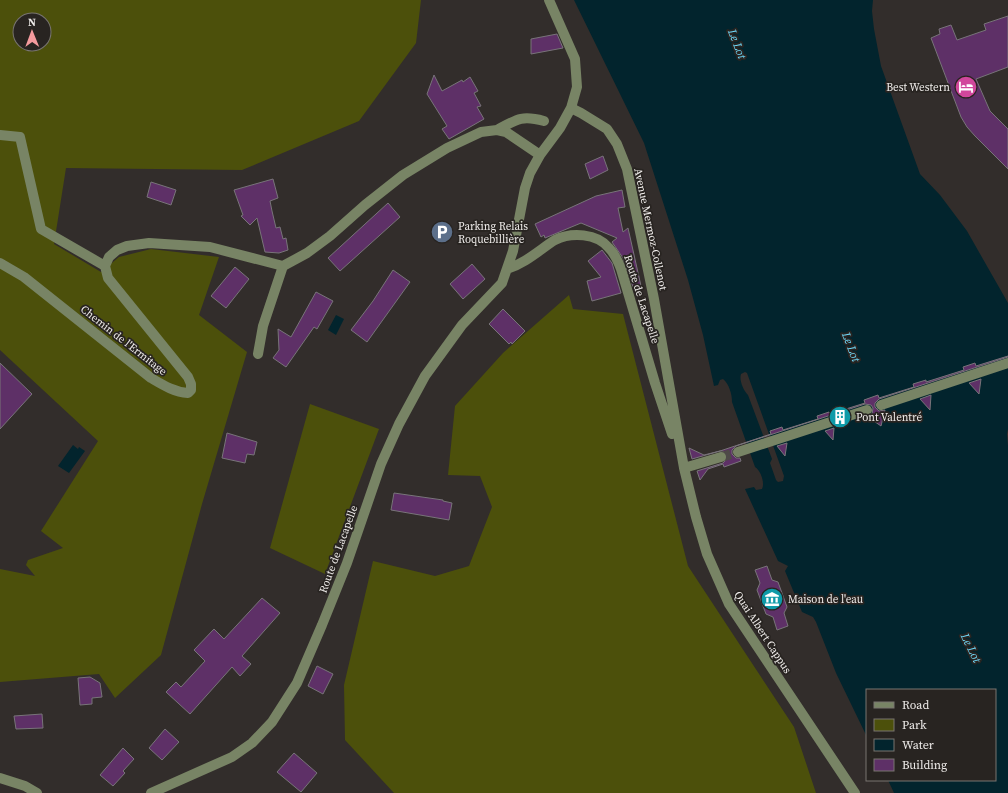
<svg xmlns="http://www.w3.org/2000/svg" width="1008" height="793" font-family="'Source Serif 4',serif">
  <rect width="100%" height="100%" fill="#322d2b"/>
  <path fill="#4c500b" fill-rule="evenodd" d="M 0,0 L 421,0 L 416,43 L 359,121 L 242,170 L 66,168 L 54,244 L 101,272 L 119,257 L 151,249 L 219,257 L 199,315 L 247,352 L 202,504 L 161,655 L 115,698 L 99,674 L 0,682 L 0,569 L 35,576 L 26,565 L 28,560 L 63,548 L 41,531 L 98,441 L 0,350 ZM 20,20 L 44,20 L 44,44 L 20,44 Z
    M 569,295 L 573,309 L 623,314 L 688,566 L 794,727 L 816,793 L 394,793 L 345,740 L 344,685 L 373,561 L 435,576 L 469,566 L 492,507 L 480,476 L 448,475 L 455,406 L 503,353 Z
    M 310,404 L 379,429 L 325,574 L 270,548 Z"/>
  <path fill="#02242d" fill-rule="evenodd" d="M 574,0 L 873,0 L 872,11 L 874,29 L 881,66 L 920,174 L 940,195 L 967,231 L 1008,303 L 1008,429 L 1007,434 L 1008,446 L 1008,793 L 894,793 L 888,780 L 995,780 L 995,690 L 867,690 L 867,737 L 836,673 L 816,622 L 813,617 L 802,612 L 785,571 L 788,566 L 778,561 L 745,489 L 754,487 L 756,490 L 762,489 C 765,483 761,471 755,467 L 732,402 C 732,394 729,384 723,379 L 720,380 L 718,385 L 714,386 L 703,335 L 688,280 L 644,143 ZM 745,372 L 747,373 L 784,476 L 783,481 L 778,482 L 776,480 L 770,463 L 772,459 L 748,395 C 743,390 739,380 741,374 Z
    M 336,315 L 344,319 L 336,335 L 328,330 Z
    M 73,445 L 78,449 L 79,447 L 85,451 L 69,473 L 58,466 Z"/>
  <path fill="#5e3067" stroke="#787479" d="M 1008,16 L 1008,67 L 976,79 L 990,111 L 1008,129 L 1008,169 L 975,136 L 967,127 L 961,117 L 931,38 L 940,34 L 939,29 L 951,25 L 957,40 L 986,30 L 984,24 Z
    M 557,34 L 563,48 L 531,54 L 531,39 Z
    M 434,75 L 442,91 L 462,80 L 463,82 L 470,77 L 478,91 L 474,93 L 481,106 L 477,107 L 484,119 L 449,139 L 442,129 L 447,126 L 427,94 Z
    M 603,156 L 608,170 L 590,179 L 585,164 Z
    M 273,179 L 278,198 L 270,201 L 272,211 L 276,228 L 280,227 L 283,239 L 286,238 L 288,250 L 279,253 L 265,252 L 257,218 L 250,225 L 241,216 L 243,215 L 234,190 Z
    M 151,182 L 176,190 L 171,205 L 147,197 Z
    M 622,190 L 625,207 L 618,208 L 623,232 L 628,228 L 641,286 L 633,287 L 623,258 L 612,242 L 617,238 L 581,223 L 545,238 L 544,235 L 541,237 L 535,224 L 596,196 Z
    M 388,203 L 400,217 L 340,271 L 328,258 Z
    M 602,250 L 612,263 L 621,293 L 592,301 L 587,281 L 601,277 L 588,261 Z
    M 472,264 L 485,279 L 463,299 L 450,284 Z
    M 235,267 L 249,279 L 226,308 L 211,296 Z
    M 393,270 L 410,282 L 367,342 L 351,330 L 373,301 Z
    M 316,292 L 333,301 L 317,329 L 314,327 L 286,367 L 273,358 L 279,350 L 278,329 L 291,337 Z
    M 503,309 L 525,331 L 512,344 L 511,342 L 509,344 L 489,324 Z
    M 1008,356 L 1008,357 L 879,399 L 875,403 L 875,407 L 879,411 L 885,410 L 881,426 L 868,417 L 872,414 L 873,408 L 871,405 L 865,404 L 736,446 L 732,450 L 732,454 L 736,458 L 740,458 L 741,461 L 724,467 L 723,464 L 708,469 L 700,480 L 697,471 L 723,463 L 727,459 L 727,455 L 723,451 L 720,451 L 692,459 L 689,448 L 704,455 L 720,451 L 771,434 L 770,431 L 782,427 L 783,430 L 818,419 L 817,416 L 829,412 L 830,414 L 865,403 L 864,400 L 878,395 L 879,398 L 914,387 L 913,384 L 926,380 L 926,382 L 964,370 L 963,367 L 975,363 L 976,366 Z
    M 0,363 L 32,394 L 0,429 Z
    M 981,379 L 979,394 L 969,383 Z
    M 931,395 L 930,410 L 920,399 Z
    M 834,428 L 833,440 L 825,431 Z
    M 227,433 L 257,442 L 254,455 L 247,454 L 245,463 L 222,458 Z
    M 787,443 L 785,456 L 777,446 Z
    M 394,493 L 443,500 L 443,501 L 452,503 L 449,520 L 391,510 Z
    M 767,566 L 772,580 L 778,582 L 787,607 L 784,613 L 788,626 L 777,630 L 773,617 L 766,614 L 757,590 L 760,583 L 755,570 Z
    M 262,598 L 280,613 L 242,656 L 251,664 L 240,676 L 232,667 L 190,714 L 166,692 L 176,682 L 181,687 L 205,661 L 194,650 L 214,629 L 224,639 Z
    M 317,666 L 333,674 L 323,694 L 308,686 Z
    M 90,677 L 100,683 L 102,697 L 92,698 L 92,704 L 80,705 L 78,678 Z
    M 42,714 L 43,728 L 16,729 L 14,716 Z
    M 165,729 L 179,742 L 162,760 L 149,748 Z
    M 123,748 L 134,759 L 123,771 L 125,773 L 113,786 L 100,775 Z
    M 294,753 L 317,773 L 301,792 L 277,772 Z"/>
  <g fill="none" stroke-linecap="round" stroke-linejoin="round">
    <path stroke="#4e4a48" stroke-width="10" stroke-dasharray="10 5" stroke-linecap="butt" d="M 721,457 L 738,452"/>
    <path stroke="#788465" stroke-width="10" d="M 571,108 L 581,113 L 607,129 L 617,144 L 627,169 L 654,299 L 684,468 L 696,517 L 707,554 L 729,604 L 855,793
      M 497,130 C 517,119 522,115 544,121
      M 0,135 L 20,137 L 41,229 L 105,266
      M 0,263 L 24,277 L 151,378 C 163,385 174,392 188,393 L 191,390 L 191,384 L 188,377 L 108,278 L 105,266 L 109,257 L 117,250 L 127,246 L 149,243 L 210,247 L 283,266
      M 507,269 C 520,265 531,257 542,249 C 546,246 550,243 555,240 C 571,232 597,233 609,248 C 615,254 618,261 621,269 L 655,383 L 672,434
      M 258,354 L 263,326 L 283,266 L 307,253 L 330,236 L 365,205 L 403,175 L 447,148 L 481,132 L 497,130 L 506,132 L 540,155
      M 881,405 L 1008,363
      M 738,452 L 867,410
      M 684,468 L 721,457
      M 0,778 L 25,786 L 37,793
      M 151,793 L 232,757 L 252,743 L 272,722 L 297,683 L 322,625 L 347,563 L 381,464 L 399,424 L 425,376 L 462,325 L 502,283 L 513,251 L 525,188 L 530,173 L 540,155 L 560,128 L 571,108 L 577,87 L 575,59 L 549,0"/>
  </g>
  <defs>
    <g id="hotel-disc" transform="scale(1.15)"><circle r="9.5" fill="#d1479c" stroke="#282421"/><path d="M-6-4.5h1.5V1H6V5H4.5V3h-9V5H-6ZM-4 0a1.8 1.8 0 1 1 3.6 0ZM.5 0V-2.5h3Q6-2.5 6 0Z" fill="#fff"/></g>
    <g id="parking-disc" transform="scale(1.15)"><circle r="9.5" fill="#5c6f8a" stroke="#282421"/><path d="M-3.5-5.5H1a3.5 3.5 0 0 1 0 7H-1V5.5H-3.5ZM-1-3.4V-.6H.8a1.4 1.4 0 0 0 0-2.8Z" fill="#fff"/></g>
    <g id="building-disc" transform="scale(1.15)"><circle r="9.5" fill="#0f9aa8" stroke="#282421"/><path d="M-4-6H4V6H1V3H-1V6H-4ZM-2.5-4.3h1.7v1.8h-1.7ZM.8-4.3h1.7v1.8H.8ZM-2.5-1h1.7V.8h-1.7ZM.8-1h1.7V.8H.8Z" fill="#fff"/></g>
    <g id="museum-disc" transform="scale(1.15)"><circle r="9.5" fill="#0f9aa8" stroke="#282421"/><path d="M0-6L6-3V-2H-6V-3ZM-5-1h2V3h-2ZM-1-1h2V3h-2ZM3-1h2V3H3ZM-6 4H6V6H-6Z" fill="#fff"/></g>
  </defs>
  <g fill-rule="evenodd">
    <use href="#hotel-disc" x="966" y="87"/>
    <use href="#parking-disc" x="442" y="232"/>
    <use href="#building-disc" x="840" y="417"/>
    <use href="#museum-disc" x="772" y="599"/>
  </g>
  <g text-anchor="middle" stroke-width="3.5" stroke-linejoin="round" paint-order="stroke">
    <g font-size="11" fill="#efecea" stroke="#282421" text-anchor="start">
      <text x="950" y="91" text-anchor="end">Best Western</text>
      <text x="458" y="230">Parking Relais<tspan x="458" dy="13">Roquebillière</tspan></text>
      <text x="856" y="421">Pont Valentré</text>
      <text x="788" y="603">Maison de l'eau</text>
    </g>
    <g font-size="11" fill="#efecea" stroke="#282421">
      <text transform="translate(651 229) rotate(78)" y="4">Avenue Mermoz-Collenot</text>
      <text transform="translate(642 299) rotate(72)" y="4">Route de Lacapelle</text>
      <text transform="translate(124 340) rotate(38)" y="4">Chemin de l'Ermitage</text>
      <text transform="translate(338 549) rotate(-70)" y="4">Route de Lacapelle</text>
      <text transform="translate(763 632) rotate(57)" y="4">Quai Albert Cappus</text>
    </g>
    <g font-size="12" font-style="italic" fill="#6fd9f9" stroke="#282421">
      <text transform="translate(737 44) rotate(69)" y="4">Le Lot</text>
      <text transform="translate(851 347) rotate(69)" y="4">Le Lot</text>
      <text transform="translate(971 648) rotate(64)" y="4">Le Lot</text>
    </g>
  </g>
  <rect x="866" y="689" width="130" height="92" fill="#282421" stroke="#787471"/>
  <rect x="874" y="702" width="20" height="6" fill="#788465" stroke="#787471"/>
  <text x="902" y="709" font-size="12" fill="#efecea">Road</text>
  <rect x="874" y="719" width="20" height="12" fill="#4c500b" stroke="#787471"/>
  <text x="902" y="729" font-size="12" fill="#efecea">Park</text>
  <rect x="874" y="739" width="20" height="12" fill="#02242d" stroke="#787471"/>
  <text x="902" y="749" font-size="12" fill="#efecea">Water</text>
  <rect x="874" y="759" width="20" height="12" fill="#5e3067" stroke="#787471"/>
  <text x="902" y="769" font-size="12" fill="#efecea">Building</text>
  <g transform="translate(32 32) rotate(359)"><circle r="19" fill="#282421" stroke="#787471"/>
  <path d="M0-3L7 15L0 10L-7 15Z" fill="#f59b9e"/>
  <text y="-6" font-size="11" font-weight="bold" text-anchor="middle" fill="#efecea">N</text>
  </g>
</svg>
